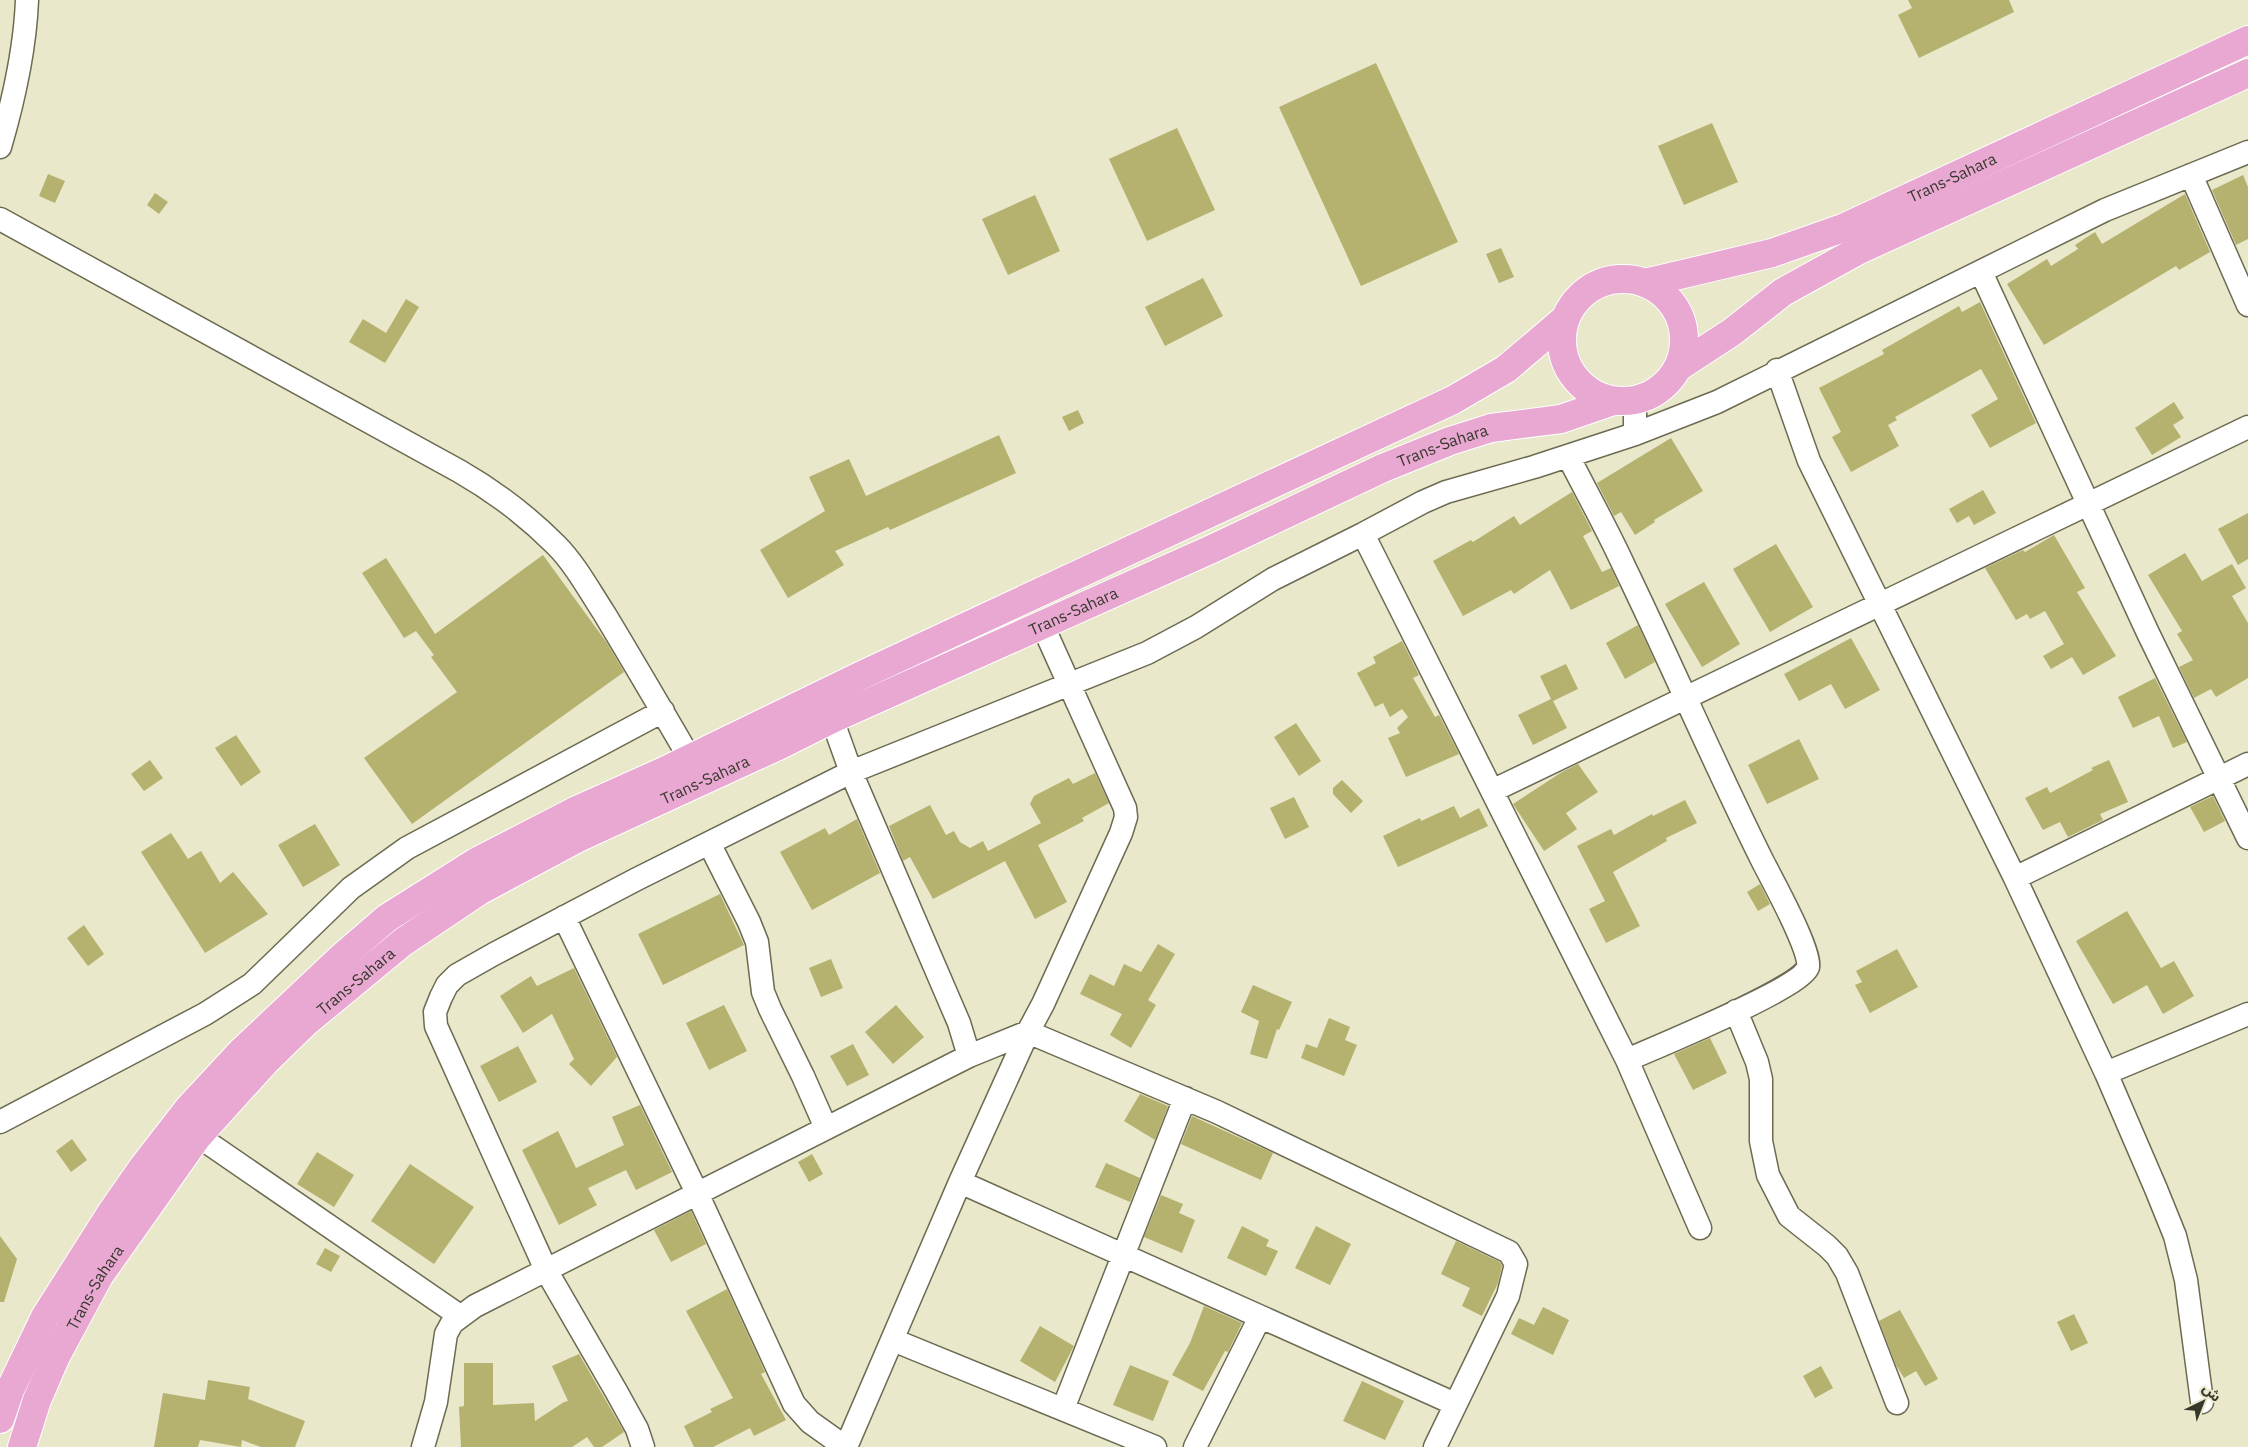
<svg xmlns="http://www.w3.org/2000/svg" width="2248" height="1447" font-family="'IBM Plex Sans','Noto Sans Arabic',sans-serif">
  <rect width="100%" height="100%" fill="#e9e8cb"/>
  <path fill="#b5b16e" d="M 1908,0 L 2009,0 L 2014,12 L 1919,58 L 1898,15 L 1912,8 Z
    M 1376,63 L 1458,242 L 1361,286 L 1279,107 Z
    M 1712,123 L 1738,182 L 1684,205 L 1658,146 Z
    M 1177,128 L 1215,210 L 1147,241 L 1109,159 Z
    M 48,174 L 65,181 L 55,203 L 39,196 Z
    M 2243,175 L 2248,187 L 2248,239 L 2236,245 L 2212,190 Z
    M 155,193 L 168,202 L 159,214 L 147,205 Z
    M 2185,194 L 2210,252 L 2179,270 L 2176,266 L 2044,345 L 2007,284 L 2047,259 L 2051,266 L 2078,249 L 2075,245 L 2095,232 L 2102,244 Z
    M 1035,195 L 1060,251 L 1008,275 L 982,219 Z
    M 1501,248 L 1514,277 L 1499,283 L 1486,254 Z
    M 1203,278 L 1223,316 L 1165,346 L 1145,307 Z
    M 406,299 L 419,307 L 385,363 L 349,342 L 363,319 L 386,333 Z
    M 1980,302 L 2036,423 L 1990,448 L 1971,415 L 1998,399 L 1981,369 L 1895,417 L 1897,420 L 1888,425 L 1899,446 L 1851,472 L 1832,437 L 1841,432 L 1819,388 L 1884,354 L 1882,350 L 1959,306 L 1962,312 Z
    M 2174,402 L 2184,418 L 2173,425 L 2181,437 L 2152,455 L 2135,428 Z
    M 1078,410 L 1084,423 L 1069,431 L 1062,417 Z
    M 999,435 L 1016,473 L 890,530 L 888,527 L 835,551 L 844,565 L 788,598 L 760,550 L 825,511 L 809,477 L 849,459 L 866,496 Z
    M 1671,438 L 1703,491 L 1654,520 L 1655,522 L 1635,535 L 1621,512 L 1614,516 L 1597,483 Z
    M 1983,490 L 1996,513 L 1974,525 L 1969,516 L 1957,523 L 1949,509 Z
    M 1572,492 L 1592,531 L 1583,536 L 1602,572 L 1611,568 L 1619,586 L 1571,610 L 1550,570 L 1514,594 L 1511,590 L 1463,616 L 1433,561 L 1471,540 L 1473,542 L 1514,516 L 1520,525 Z
    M 2248,513 L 2248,559 L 2238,565 L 2218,529 Z
    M 2054,535 L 2085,588 L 2077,592 L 2116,656 L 2083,675 L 2072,657 L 2051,669 L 2043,656 L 2064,644 L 2045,611 L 2030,619 L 2027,614 L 2016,620 L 1985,568 L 2023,550 L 2025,552 Z
    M 1776,544 L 1813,607 L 1770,632 L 1733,569 Z
    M 2185,553 L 2202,581 L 2232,564 L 2246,588 L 2232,596 L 2248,623 L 2248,678 L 2216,697 L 2211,689 L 2194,698 L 2179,667 L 2193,660 L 2177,634 L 2182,631 L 2148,575 Z
    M 543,555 L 607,643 L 624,672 L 412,824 L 364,758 L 457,692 L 431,657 L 434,655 L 416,631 L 404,638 L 362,573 L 386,558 L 435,634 Z
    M 1704,582 L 1740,644 L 1702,667 L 1665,604 Z
    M 1638,625 L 1655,662 L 1625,679 L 1606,643 Z
    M 1851,638 L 1880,690 L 1845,709 L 1831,684 L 1799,701 L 1784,674 Z
    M 1402,641 L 1419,675 L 1413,678 L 1435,717 L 1439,715 L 1459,754 L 1406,777 L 1388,738 L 1400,733 L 1397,728 L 1408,717 L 1402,709 L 1390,717 L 1383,703 L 1375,707 L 1357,673 L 1376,663 L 1373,657 Z
    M 1566,664 L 1578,689 L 1553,701 L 1567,728 L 1533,745 L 1518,715 L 1551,699 L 1540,676 Z
    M 2155,678 L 2187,742 L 2173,748 L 2159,716 L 2133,728 L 2118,697 Z
    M 1296,723 L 1321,761 L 1299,776 L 1274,737 Z
    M 236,735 L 261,772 L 241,786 L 215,748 Z
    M 1799,739 L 1819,779 L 1767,804 L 1748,765 Z
    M 150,760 L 163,778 L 144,791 L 131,774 Z
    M 2109,760 L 2128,802 L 2100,814 L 2103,820 L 2068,837 L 2060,822 L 2043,830 L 2025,798 L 2047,787 L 2050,793 L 2093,770 L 2091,768 Z
    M 1578,764 L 1598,792 L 1566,813 L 1577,829 L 1544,851 L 1513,804 L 1562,772 Z
    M 1095,773 L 1109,803 L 1082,818 L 1084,821 L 1038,845 L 1067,902 L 1035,919 L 1005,861 L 933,899 L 910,857 L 903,861 L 889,826 L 930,805 L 946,835 L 954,831 L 960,842 L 970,848 L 983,841 L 988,851 L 1041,823 L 1030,804 L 1034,796 L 1069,778 L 1073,784 Z
    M 1342,780 L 1363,801 L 1351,813 L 1333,794 L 1333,788 Z
    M 2213,796 L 2225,821 L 2204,832 L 2190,807 Z
    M 1294,797 L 1309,827 L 1285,839 L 1270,808 Z
    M 1685,800 L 1697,823 L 1666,838 L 1667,841 L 1613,872 L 1640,926 L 1606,943 L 1589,909 L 1605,901 L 1577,846 L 1611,829 L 1614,835 L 1652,814 L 1653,816 Z
    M 1454,806 L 1460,818 L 1479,808 L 1488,826 L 1398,867 L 1383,836 L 1420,818 L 1421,821 Z
    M 857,819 L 880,873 L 812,910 L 780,852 L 825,828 L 829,835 Z
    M 315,824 L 340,865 L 303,887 L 278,845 Z
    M 171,833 L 188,859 L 201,851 L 220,883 L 233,872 L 268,914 L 205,953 L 141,852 Z
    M 1760,884 L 1770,904 L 1758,911 L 1747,892 Z
    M 720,894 L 744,945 L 663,985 L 638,934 Z
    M 2127,911 L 2161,968 L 2174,961 L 2194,996 L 2163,1014 L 2147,985 L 2113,1004 L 2076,941 Z
    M 84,925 L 104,954 L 88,966 L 67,938 Z
    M 1158,944 L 1175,954 L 1148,1000 L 1156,1005 L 1131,1048 L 1110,1035 L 1122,1014 L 1080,994 L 1090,974 L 1114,986 L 1124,964 L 1141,972 Z
    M 1897,949 L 1918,987 L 1870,1013 L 1855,985 L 1862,982 L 1856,971 Z
    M 831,959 L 843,988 L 821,997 L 809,968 Z
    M 574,968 L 617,1057 L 591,1086 L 569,1064 L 574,1059 L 552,1014 L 523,1033 L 500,996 L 531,976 L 537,986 Z
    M 1253,985 L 1292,1002 L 1279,1030 L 1277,1029 L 1267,1059 L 1250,1054 L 1259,1021 L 1241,1012 Z
    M 724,1005 L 747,1051 L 709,1070 L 686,1023 Z
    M 896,1005 L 924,1037 L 893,1064 L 865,1032 Z
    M 1329,1018 L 1350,1027 L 1345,1040 L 1357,1045 L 1344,1076 L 1301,1058 L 1306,1044 L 1317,1048 Z
    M 1710,1038 L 1727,1073 L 1693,1090 L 1674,1054 Z
    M 853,1044 L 869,1075 L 847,1086 L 830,1056 Z
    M 518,1046 L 537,1082 L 499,1102 L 480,1066 Z
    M 1140,1094 L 1168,1106 L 1155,1140 L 1124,1121 Z
    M 640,1105 L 672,1172 L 636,1190 L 626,1170 L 588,1188 L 597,1205 L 559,1225 L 522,1150 L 558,1131 L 576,1168 L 624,1145 L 612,1117 Z
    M 1192,1116 L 1273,1153 L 1261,1180 L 1181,1144 Z
    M 72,1139 L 87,1160 L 71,1172 L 56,1151 Z
    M 317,1152 L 354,1175 L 334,1207 L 297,1184 Z
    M 812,1154 L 823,1174 L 809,1182 L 798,1162 Z
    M 1106,1163 L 1140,1178 L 1130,1202 L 1095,1187 Z
    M 410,1164 L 474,1207 L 434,1264 L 371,1221 Z
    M 1161,1195 L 1183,1204 L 1179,1213 L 1195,1220 L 1182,1253 L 1144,1237 Z
    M 691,1211 L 706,1244 L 671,1262 L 654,1230 Z
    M 1242,1226 L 1269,1240 L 1266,1246 L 1278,1251 L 1266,1276 L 1227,1258 Z
    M 1316,1226 L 1351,1244 L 1330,1285 L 1295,1268 Z
    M 0,1236 L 17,1259 L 4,1302 L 0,1302 Z
    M 1456,1241 L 1500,1262 L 1502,1266 L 1498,1283 L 1482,1316 L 1462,1306 L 1470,1288 L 1441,1274 Z
    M 325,1248 L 340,1256 L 331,1272 L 316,1264 Z
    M 727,1289 L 765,1372 L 761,1374 L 786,1420 L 754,1436 L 750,1428 L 713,1447 L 694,1447 L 684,1426 L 712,1412 L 710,1409 L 733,1398 L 686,1311 Z
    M 1204,1306 L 1242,1323 L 1228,1352 L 1225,1351 L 1203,1391 L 1172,1375 L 1190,1343 Z
    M 1543,1307 L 1569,1320 L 1553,1355 L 1511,1334 L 1519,1318 L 1534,1325 Z
    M 1900,1310 L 1938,1379 L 1925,1386 L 1916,1371 L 1904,1378 L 1896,1365 L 1879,1321 Z
    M 2074,1314 L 2088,1343 L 2071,1351 L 2057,1322 Z
    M 1040,1326 L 1074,1346 L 1055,1382 L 1020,1361 Z
    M 579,1354 L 624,1432 L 602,1447 L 594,1447 L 587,1437 L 572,1447 L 461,1447 L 459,1407 L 464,1406 L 464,1363 L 493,1363 L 493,1405 L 534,1403 L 535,1421 L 564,1402 L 568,1401 L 552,1366 Z
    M 1130,1365 L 1169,1381 L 1153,1421 L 1113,1405 Z
    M 1821,1366 L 1833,1388 L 1815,1398 L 1803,1376 Z
    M 208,1380 L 250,1387 L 248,1399 L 305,1421 L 295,1447 L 261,1447 L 242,1440 L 241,1447 L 200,1440 L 198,1447 L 154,1447 L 163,1393 L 205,1400 Z
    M 1362,1381 L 1404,1401 L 1385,1440 L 1343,1421 Z"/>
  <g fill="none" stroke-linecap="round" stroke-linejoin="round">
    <g stroke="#6c6b51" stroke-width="25">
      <path id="street" d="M 0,147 C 14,99 25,50 27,0
        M 2191,175 L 2248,305
        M 0,219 L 459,471 C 494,491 527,516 556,545 C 575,564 589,590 604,613 C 633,661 661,709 689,757
        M 1981,272 L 2148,633 L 2248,838
        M 1777,370 L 1809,461 L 2015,878 L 2106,1073 L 2156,1189 L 2175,1236 L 2186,1280 L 2202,1402
        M 1635,401 L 1635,434
        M 1568,456 C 1587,493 1607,529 1624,566 C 1672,665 1715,766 1764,864 C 1773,881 1812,953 1808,967 C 1801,988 1654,1048 1627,1060
        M 1363,534 L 1627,1060 L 1700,1228
        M 1492,791 L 2248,427
        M 709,843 L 749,922 L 757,942 L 763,992 L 770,1009 L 803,1076 L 826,1128
        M 2015,878 L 2248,764
        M 564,917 L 697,1193 L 794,1404 L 810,1422 L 845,1447
        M 1736,1011 L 1757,1062 L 1761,1079 L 1761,1141 L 1768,1175 L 1789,1216 L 1827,1246 L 1837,1256 L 1847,1273 L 1897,1403
        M 969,1056 L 1028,1032 L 1217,1112 L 1509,1252 L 1516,1264 L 1508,1296 L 1435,1447
        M 2106,1073 L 2248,1014
        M 0,1122 L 205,1014 L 252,984 L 351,888 L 407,848 L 663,711
        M 198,1136 L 460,1316
        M 960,1182 L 1455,1404
        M 893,1340 L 1155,1447
        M 1063,1409 L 1185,1098
        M 423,1447 L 436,1402 L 446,1334 L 452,1323 L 475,1306 L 969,1056 L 959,1023 L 851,772 L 832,719
        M 643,1447 L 637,1429 L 616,1391 L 546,1270 L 436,1026 L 435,1012 L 441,997 L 447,985 L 457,975 L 494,954 L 637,879 L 851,772 L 1147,653 L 1196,627 L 1273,579 L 1363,534 L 1423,502 L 1446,492 L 1534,467 L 1635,434 L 1717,402 L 2105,210 L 2248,152
        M 846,1447 L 960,1182 L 1028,1032 L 1043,1004 L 1121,833 L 1126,817 L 1125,808 L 1042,624
        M 1195,1447 L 1260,1317"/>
    </g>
    <g stroke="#fff" stroke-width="30">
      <g id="highway">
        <circle cx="1623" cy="340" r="61"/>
        <path id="s1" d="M 1645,283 L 1772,253 L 1843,228 L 2248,40"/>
        <path d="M 1680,366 L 1732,332 L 1783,292 L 1859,250 L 2248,73"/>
        <path d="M 0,1419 L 10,1390 L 45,1317 L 111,1213 L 143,1167 L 188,1109 L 241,1052 L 343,956 L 387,918 L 476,862 L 577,810 L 662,772 L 864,674 L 1453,400 L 1506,369 L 1565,319"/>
        <path id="s2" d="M 22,1447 L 37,1400 L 56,1356 L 99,1276 L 198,1136 L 265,1062 L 305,1023 L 403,942 L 479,891 L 580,837 L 778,746 L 832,719 L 1214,548 L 1383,468 L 1450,441 L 1491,428 L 1561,419 L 1613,401"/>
      </g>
    </g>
    <use href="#street" stroke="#fff" stroke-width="22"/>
    <use href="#highway" stroke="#e8a8d1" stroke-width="28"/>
  </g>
  <g text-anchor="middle" stroke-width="5" stroke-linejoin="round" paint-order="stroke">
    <g font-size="16" fill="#37372c" stroke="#e9e8cb">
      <text dy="6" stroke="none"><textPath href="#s1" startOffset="326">Trans-Sahara</textPath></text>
      <text dy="6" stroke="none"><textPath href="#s2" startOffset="1796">Trans-Sahara</textPath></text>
      <text dy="6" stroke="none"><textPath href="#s2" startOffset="1391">Trans-Sahara</textPath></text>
      <text dy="6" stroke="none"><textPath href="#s2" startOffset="986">Trans-Sahara</textPath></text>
      <text dy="6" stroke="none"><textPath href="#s2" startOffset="581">Trans-Sahara</textPath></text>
      <text dy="6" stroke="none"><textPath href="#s2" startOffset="176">Trans-Sahara</textPath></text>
    </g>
  </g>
  <g transform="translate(2203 1402) rotate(43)" stroke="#e9e8cb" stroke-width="4" paint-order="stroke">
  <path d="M0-4L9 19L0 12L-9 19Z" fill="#37372c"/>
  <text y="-8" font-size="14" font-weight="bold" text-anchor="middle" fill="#37372c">ش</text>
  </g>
</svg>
